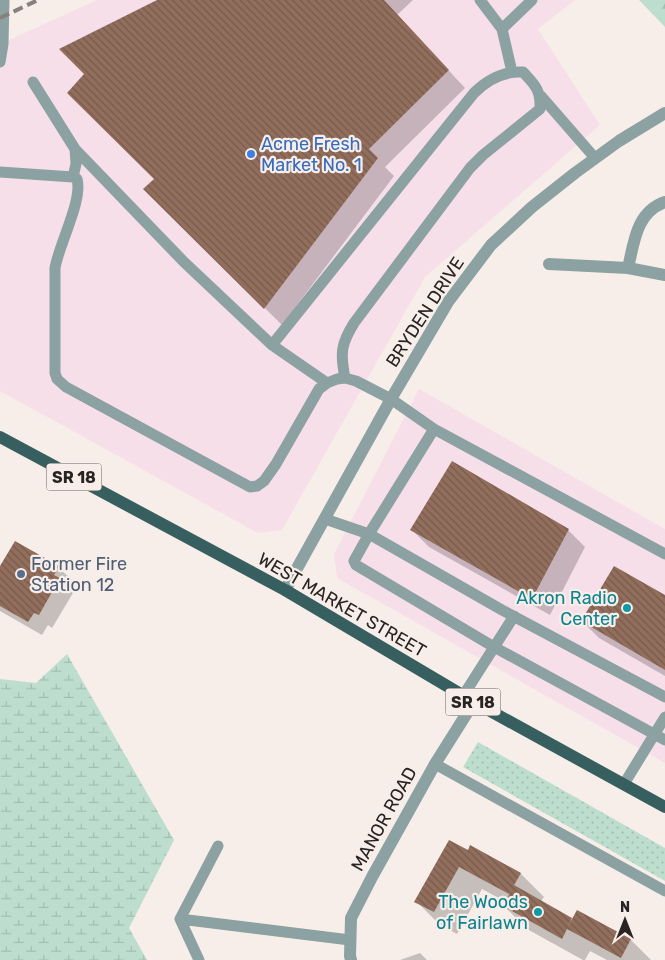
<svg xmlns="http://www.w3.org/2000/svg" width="665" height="960" font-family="Rubik,sans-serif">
  <defs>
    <pattern id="grass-dots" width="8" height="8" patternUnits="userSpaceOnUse" patternTransform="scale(1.25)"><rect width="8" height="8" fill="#bddece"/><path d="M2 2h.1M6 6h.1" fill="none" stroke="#a2beb1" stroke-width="1.8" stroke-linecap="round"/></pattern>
    <pattern id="forest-firs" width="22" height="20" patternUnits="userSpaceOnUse" patternTransform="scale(1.25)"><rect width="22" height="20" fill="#bddece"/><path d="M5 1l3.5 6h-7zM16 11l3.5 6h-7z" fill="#a2beb1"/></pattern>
    <pattern id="wetland-marsh" width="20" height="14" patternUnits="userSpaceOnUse" patternTransform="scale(1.25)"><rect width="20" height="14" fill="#bddece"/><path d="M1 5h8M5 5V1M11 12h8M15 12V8" fill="none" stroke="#a2beb1"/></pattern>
    <pattern id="building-back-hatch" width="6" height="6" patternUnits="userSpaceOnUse" patternTransform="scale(1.25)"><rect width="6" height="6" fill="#926e5d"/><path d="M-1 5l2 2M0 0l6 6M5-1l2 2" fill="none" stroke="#775a4c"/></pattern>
  </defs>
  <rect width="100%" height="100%" fill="#f8eee9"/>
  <path fill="#f7dfea" d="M 97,0 L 575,0 L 538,29 L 600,125 L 425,277 L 282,530 L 258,533 L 0,391 L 0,44 Z
    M 419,389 L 665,529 L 665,763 L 337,578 L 334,554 Z"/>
  <path fill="url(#grass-dots)" d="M 478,742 L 665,848 L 665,881 L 463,767 Z"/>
  <path fill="url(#forest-firs)" d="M 639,0 L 665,0 L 665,27 Z"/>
  <path fill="url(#wetland-marsh)" d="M 67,654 L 174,840 L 129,928 L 147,960 L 0,960 L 0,679 L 36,683 Z"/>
  <path fill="#0003" d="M 159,0 L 413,0 L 397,15 L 465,88 L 385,167 L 394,176 L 282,325 L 145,189 L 155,179 Z
    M 412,530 L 568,530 L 585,547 L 550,615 L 429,547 Z
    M 58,567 L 72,580 L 67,587 L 73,593 L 52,628 L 48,625 L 42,635 L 0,611 L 0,569 Z
    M 665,596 L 665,676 L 599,638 L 582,621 Z
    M 471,847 L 521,874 L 544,897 L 541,901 L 573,920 L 578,911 L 631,940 L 651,960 L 607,960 L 590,951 L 585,960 L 583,960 L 527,929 L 504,906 L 506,902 L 482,889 L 457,934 L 439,924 L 416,901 L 469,852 Z
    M 420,953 L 427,960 L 400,960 Z"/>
  <path fill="url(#building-back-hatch)" d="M 157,0 L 384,0 L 449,70 L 369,149 L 378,158 L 264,309 L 143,189 L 154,179 L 67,93 L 84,74 L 59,49 Z
    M 452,461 L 569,529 L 532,599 L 410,530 Z
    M 15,541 L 59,566 L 54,575 L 60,578 L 39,615 L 34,613 L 28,622 L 0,606 L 0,566 Z
    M 614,566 L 665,595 L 665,670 L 581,621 Z
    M 449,840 L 468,850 L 470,845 L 521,873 L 509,894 L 459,867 L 434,912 L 414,902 Z
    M 514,885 L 572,918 L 567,928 L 577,910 L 631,939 L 621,958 L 567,929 L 562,939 L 503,906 Z"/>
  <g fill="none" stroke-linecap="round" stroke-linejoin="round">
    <path stroke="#8ca1a1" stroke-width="11" d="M 480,0 L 502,29
      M 0,62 L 3,44 L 4,0
      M 512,72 L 502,29 L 532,0
      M 33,82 L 75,149 L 76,164 L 73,177
      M 541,96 L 595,158
      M 75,149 L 184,262 L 272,345 L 327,383
      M 0,172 L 73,177 L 77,179 C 83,200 59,244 55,268 L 55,373 L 57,379 L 66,387 L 250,487 L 257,486 L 264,481 L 276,464 L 319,389 L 327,383 L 337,379 L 345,378 L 356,381 L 391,399 L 434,429 L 665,554
      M 272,345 L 474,93 C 487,80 503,71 523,72 C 535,85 541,90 540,109 L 483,155 L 470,168 L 354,323 C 341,344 340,353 345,378
      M 434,429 L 369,534 L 502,610 L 665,697
      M 325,519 L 369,534 L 354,561 L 356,565 L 494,647 L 665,740
      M 463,696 L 514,616
      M 435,764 L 665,891
      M 624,784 L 665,717
      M 180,919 L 350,940
      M 199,960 L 180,919 L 218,846"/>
    <path stroke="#8ca1a1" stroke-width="12" d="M 549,264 L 628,268 L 665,275
      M 628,268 C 634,243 636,212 665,202
      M 351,960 L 350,956 L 351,918 L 372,877 L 435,764 L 474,702"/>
    <path stroke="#8ca1a1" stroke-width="12" d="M 285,590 L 391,399 L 448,302 L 491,245 L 532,207 L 575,173 L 619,141 L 665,113"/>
    <path stroke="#385f60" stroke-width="12" d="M 0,437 L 285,590 L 474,702 L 665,807"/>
    <path stroke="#87807d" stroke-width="4" stroke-dasharray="10 5" stroke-linecap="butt" d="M 0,18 L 38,0"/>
  </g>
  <circle fill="#3f7fe0" stroke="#f8eee9" stroke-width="2" cx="251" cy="154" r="5"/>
  <circle fill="#5c6f8a" stroke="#f8eee9" stroke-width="2" cx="21" cy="574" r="5"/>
  <g fill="#0f9aa8" stroke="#f8eee9" stroke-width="2">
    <circle cx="627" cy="608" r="5"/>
    <circle cx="538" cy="912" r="5"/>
  </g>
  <g text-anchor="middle" stroke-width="4.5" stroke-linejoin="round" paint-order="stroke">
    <g fill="#f8eee9" stroke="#66615e" stroke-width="1">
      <rect x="46.5" y="463.5" width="55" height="27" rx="4"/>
      <rect x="445.5" y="688.5" width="55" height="27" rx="4"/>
    </g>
    <g font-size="16" font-weight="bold" fill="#272422">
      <text x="74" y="483">SR 18</text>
      <text x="473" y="708">SR 18</text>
    </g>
    <g font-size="18" fill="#366cbe" stroke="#f8eee9" text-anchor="start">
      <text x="261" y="150">Acme Fresh<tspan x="261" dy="21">Market No. 1</tspan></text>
    </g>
    <g font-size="18" fill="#272422" stroke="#f8eee9">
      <text transform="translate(425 312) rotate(-57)" y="6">BRYDEN DRIVE</text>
      <text transform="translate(342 605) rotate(30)" y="6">WEST MARKET STREET</text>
      <text transform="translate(384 819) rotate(-61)" y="6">MANOR ROAD</text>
    </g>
    <g font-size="18" fill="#4e5e75" stroke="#f8eee9" text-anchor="start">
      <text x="31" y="570">Former Fire<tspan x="31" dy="21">Station 12</tspan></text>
    </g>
    <g font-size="18" fill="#0d838f" stroke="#f8eee9" text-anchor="end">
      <text x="617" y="604">Akron Radio<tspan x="617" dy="21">Center</tspan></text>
      <text x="528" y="908">The Woods<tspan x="528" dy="21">of Fairlawn</tspan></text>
    </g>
  </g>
  <g transform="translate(625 920)" stroke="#f8eee9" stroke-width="4" paint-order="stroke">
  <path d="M0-4L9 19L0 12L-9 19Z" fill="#272422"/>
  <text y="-8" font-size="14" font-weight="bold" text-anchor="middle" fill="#272422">N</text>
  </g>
</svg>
